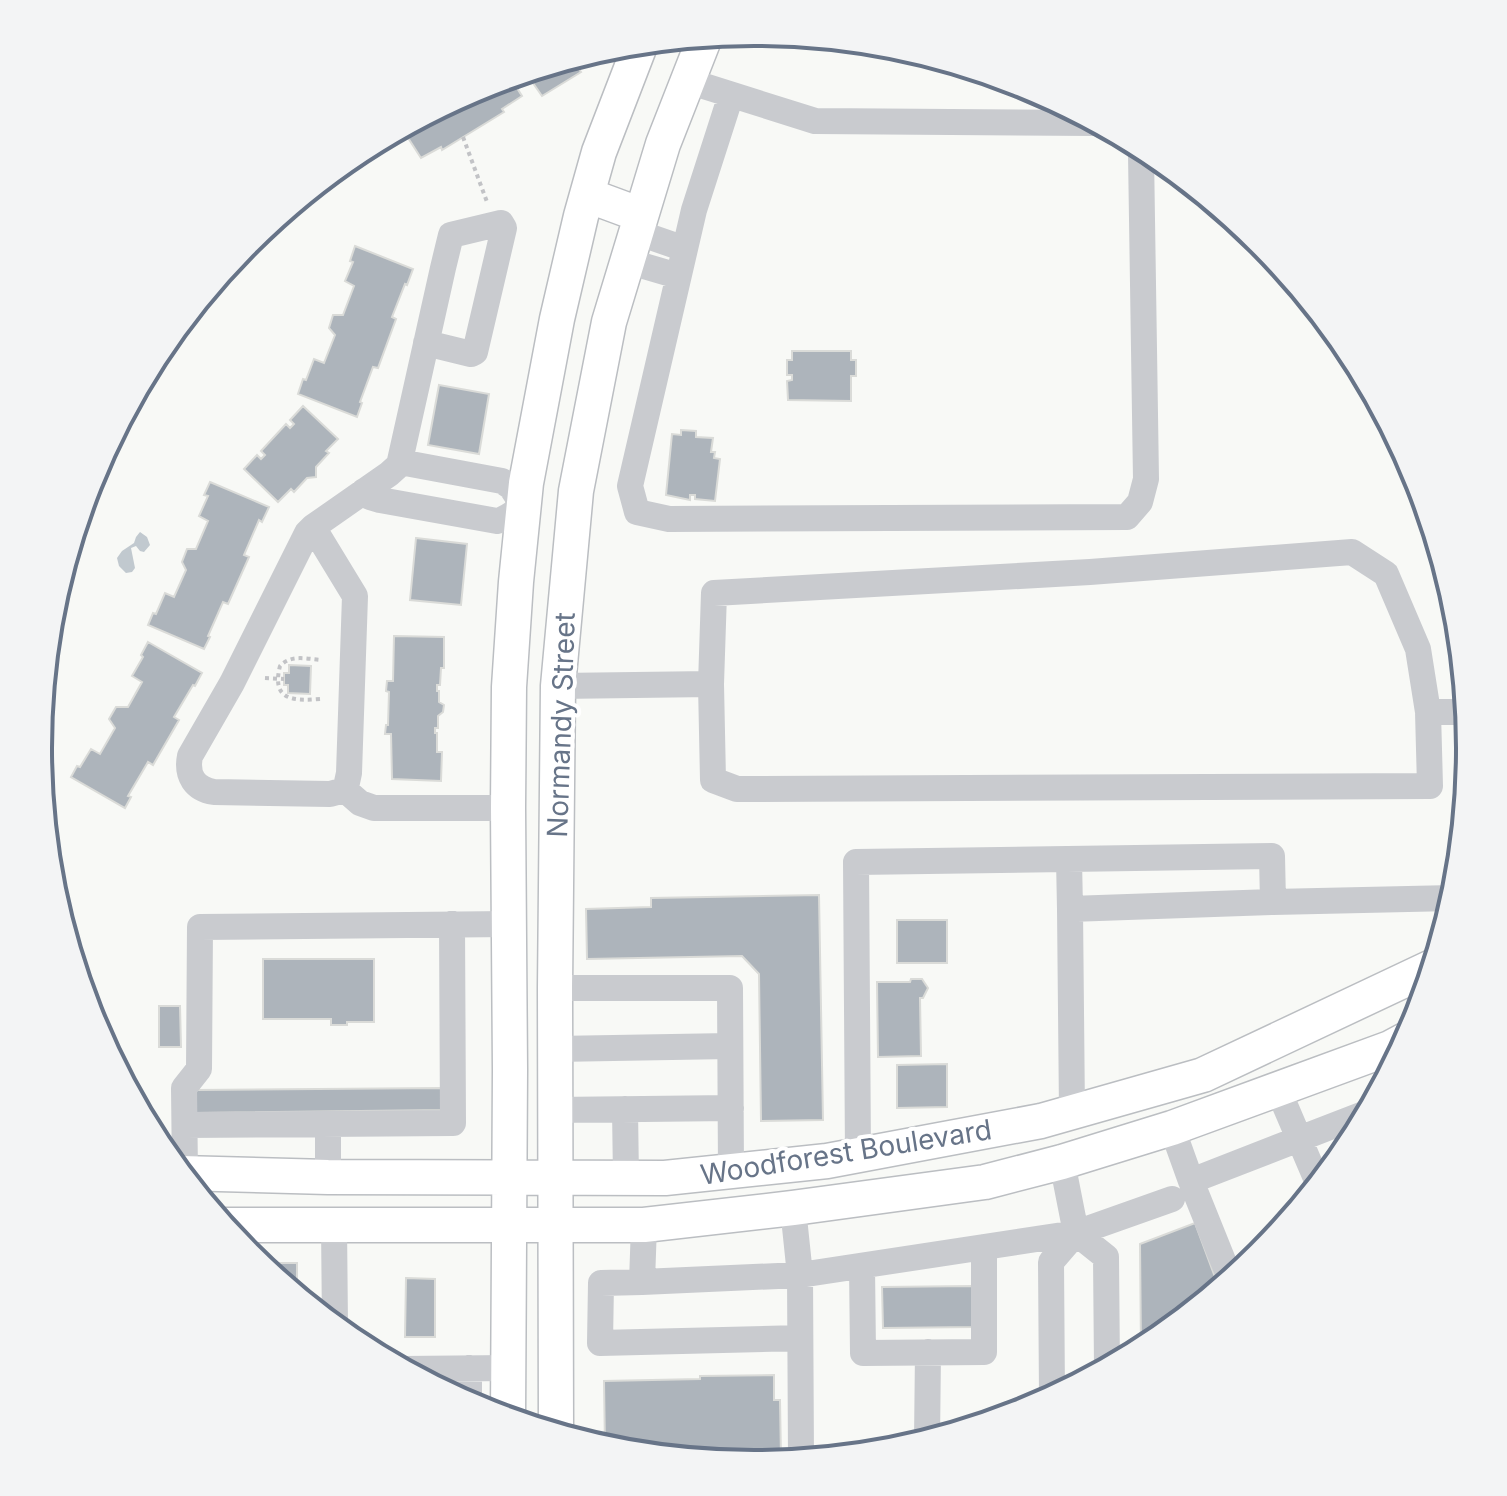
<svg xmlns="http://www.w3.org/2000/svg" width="1507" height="1496" font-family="Inter,sans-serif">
  <rect width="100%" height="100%" fill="#f8f9f6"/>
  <path fill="#c1c9cf" d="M 140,532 L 147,537 L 150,545 L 144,552 L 140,551 L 136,546 L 131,548 L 135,568 L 132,572 L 126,573 L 119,566 L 117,558 L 122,551 L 134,543 L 136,537 Z"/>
  <path fill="#adb4bb" stroke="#dadbd8" stroke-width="2" d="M 571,59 L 581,72 L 542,96 L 533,83 L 541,78 L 536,71 L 528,76 L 526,72 Z
    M 510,77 L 522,96 L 502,109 L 504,112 L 442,150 L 441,147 L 421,158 L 403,130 L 423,117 L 426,121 L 484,85 Z
    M 355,246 L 413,269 L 407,285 L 405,284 L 392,317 L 396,319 L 378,368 L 373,367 L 360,402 L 362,403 L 357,417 L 298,394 L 303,379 L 306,380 L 314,359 L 324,363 L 335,335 L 329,328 L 333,315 L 343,315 L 354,286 L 345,281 L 353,262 L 350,261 Z
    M 792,351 L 851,351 L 851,360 L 856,360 L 856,376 L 851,376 L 851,401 L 788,400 L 787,381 L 792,380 L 792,375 L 787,375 L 787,360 L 792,360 Z
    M 439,385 L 489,394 L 479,454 L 428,445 Z
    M 303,406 L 338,439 L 326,451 L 329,453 L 316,467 L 316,477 L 307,478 L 294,492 L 291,489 L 278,502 L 244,469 L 257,455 L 261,459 L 265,455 L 261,451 L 286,424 L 290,428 L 294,424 L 290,420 Z
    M 681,430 L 696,431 L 696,437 L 713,438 L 711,452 L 715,452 L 714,458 L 720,459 L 715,501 L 695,499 L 695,495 L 690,495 L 690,500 L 666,495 L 672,434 L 681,435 Z
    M 210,482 L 269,507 L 262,522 L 259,520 L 244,555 L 249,557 L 228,604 L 223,602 L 208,636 L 210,637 L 204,649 L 148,625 L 153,613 L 156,614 L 165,593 L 174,597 L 186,570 L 182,562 L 187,549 L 196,549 L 208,521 L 199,516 L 208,496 L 204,495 Z
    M 416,538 L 467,544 L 461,605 L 410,600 Z
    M 394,636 L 444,637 L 444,668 L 441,668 L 440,685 L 437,685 L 437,691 L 439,691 L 439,702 L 444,705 L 443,712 L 438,716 L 438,728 L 435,728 L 435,733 L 437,733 L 437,752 L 442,752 L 441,781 L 392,779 L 391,734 L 385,734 L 386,725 L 388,725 L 389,692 L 386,691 L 387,681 L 393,681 Z
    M 148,642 L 202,673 L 195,686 L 193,685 L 174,717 L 179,720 L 153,765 L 148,762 L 128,796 L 131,797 L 125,808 L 71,777 L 77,766 L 80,767 L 91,749 L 100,754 L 115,728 L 109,719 L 116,707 L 128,707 L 142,682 L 132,676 L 143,657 L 141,655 Z
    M 289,665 L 311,666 L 310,694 L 288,693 L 288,685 L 284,685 L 284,673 L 289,673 Z
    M 819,895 L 823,1120 L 761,1121 L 759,974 L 742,956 L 587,959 L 586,909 L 651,907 L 651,898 Z
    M 897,920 L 947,920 L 947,963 L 897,963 Z
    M 263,959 L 374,959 L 374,1022 L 347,1022 L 347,1025 L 331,1025 L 331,1019 L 263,1019 Z
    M 911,979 L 922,979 L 928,988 L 923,998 L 920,998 L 921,1056 L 878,1057 L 877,982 L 910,982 Z
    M 159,1006 L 180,1006 L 181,1047 L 159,1047 Z
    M 947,1064 L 947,1107 L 897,1108 L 897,1065 Z
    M 444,1088 L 444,1110 L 196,1113 L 196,1090 Z
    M 1195,1223 L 1219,1288 L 1151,1344 L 1141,1349 L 1140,1244 Z
    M 258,1263 L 297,1263 L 297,1295 Z
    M 406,1278 L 435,1279 L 435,1337 L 405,1337 Z
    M 972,1286 L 973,1327 L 883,1328 L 882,1287 Z
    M 774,1375 L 774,1400 L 780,1400 L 781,1459 L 708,1460 L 613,1450 L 605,1448 L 604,1381 L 700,1379 L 700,1376 Z"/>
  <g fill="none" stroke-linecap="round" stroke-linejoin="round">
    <g stroke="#bbbec2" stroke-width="37">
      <path id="major" d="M 587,195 L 641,215
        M 181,1173 L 328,1177 L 665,1178 L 827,1161 L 1041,1121 L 1203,1075 L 1432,967
        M 223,1225 L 644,1225 L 793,1208 L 985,1182 L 1062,1162 L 1172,1128 L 1390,1048 L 1405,1040
        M 508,1418 L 510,1070 L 508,808 L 509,687 L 516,582 L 526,483 L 557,319 L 581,216 L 599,152 L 641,43
        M 556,1433 L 555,988 L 558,686 L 576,491 L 609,322 L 663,144 L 705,37"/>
    </g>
    <path stroke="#c2c3c6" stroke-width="4" stroke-dasharray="4 4" stroke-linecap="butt" d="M 463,137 L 487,202
      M 265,678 L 284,679
      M 320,699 C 294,701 271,701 280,666 C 291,654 306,659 322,660"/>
    <path stroke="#c9cbcf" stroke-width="26" d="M 688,81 L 815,121 L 1095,123
      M 731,95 L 694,210 L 630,486 L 637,512 L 669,519 L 1127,517 L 1140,502 L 1146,479 L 1141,154 L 1137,145
      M 636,232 L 685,249
      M 627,261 L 678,276
      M 364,491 L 370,497 L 380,500 L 497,521 C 507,519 514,511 524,507 L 511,487 L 502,481 L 400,462
      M 313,527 L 355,596 L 349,773 L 346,787 L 341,791 L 330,794 L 214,792 C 195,789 186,776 190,756 L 232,683 L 307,533 L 313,527 L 389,474 L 399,465 L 443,268 L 451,235 L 501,223 L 504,228 L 475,352 L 471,354 L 426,343
      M 1352,552 L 1386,574 L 1418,649 L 1428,712 L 1430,786 L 737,789 L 713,780 L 711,684 L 714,593 L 1090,572 Z
      M 558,686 L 711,684
      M 1428,712 L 1466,712
      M 344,789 L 360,803 L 374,808 L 508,808
      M 1273,902 L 1453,898
      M 1070,909 L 1072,1113
      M 555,988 L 730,988 L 731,1172
      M 555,1049 L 730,1046
      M 1278,1089 L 1318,1183
      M 625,1109 L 626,1179
      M 555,1110 L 731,1108
      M 185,1125 L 453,1123 L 452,924
      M 328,1125 L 328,1177
      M 1172,1128 L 1191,1181 L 1366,1113
      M 858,1155 L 856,862 L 1272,856 L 1273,902 L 1070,909 L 1069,859
      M 185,1174 L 184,1088 L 199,1069 L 200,927 L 509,924
      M 1191,1181 L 1230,1278
      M 793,1208 L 800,1275 L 801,1459
      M 334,1225 L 335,1326
      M 644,1225 L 642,1282 L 800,1275 L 1076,1233 L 1172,1199
      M 1076,1233 L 1106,1257 L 1107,1367
      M 862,1266 L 863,1353 L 984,1352 L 984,1247
      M 642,1282 L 601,1283 L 600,1343 L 800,1338
      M 469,1368 L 469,1404
      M 403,1369 L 509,1368
      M 1052,1396 L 1051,1262 L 1076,1233 L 1062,1162
      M 927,1440 L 928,1352"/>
    <use href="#major" stroke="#fff" stroke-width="34"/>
  </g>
  <g text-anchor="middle" stroke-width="8" stroke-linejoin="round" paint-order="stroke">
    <g font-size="28" fill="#677488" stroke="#fff">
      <text transform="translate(561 725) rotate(-88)" y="10">Normandy Street</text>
      <text transform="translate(846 1152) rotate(-9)" y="10">Woodforest Boulevard</text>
    </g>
  </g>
  <path d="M0 0H1507V1496H0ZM52 748a702 702 0 1 1 1404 0a702 702 0 1 1-1404 0Z" fill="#f3f4f5" fill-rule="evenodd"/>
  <path fill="none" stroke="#677488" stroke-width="4" d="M52 748a702 702 0 1 1 1404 0a702 702 0 1 1-1404 0Z"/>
</svg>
